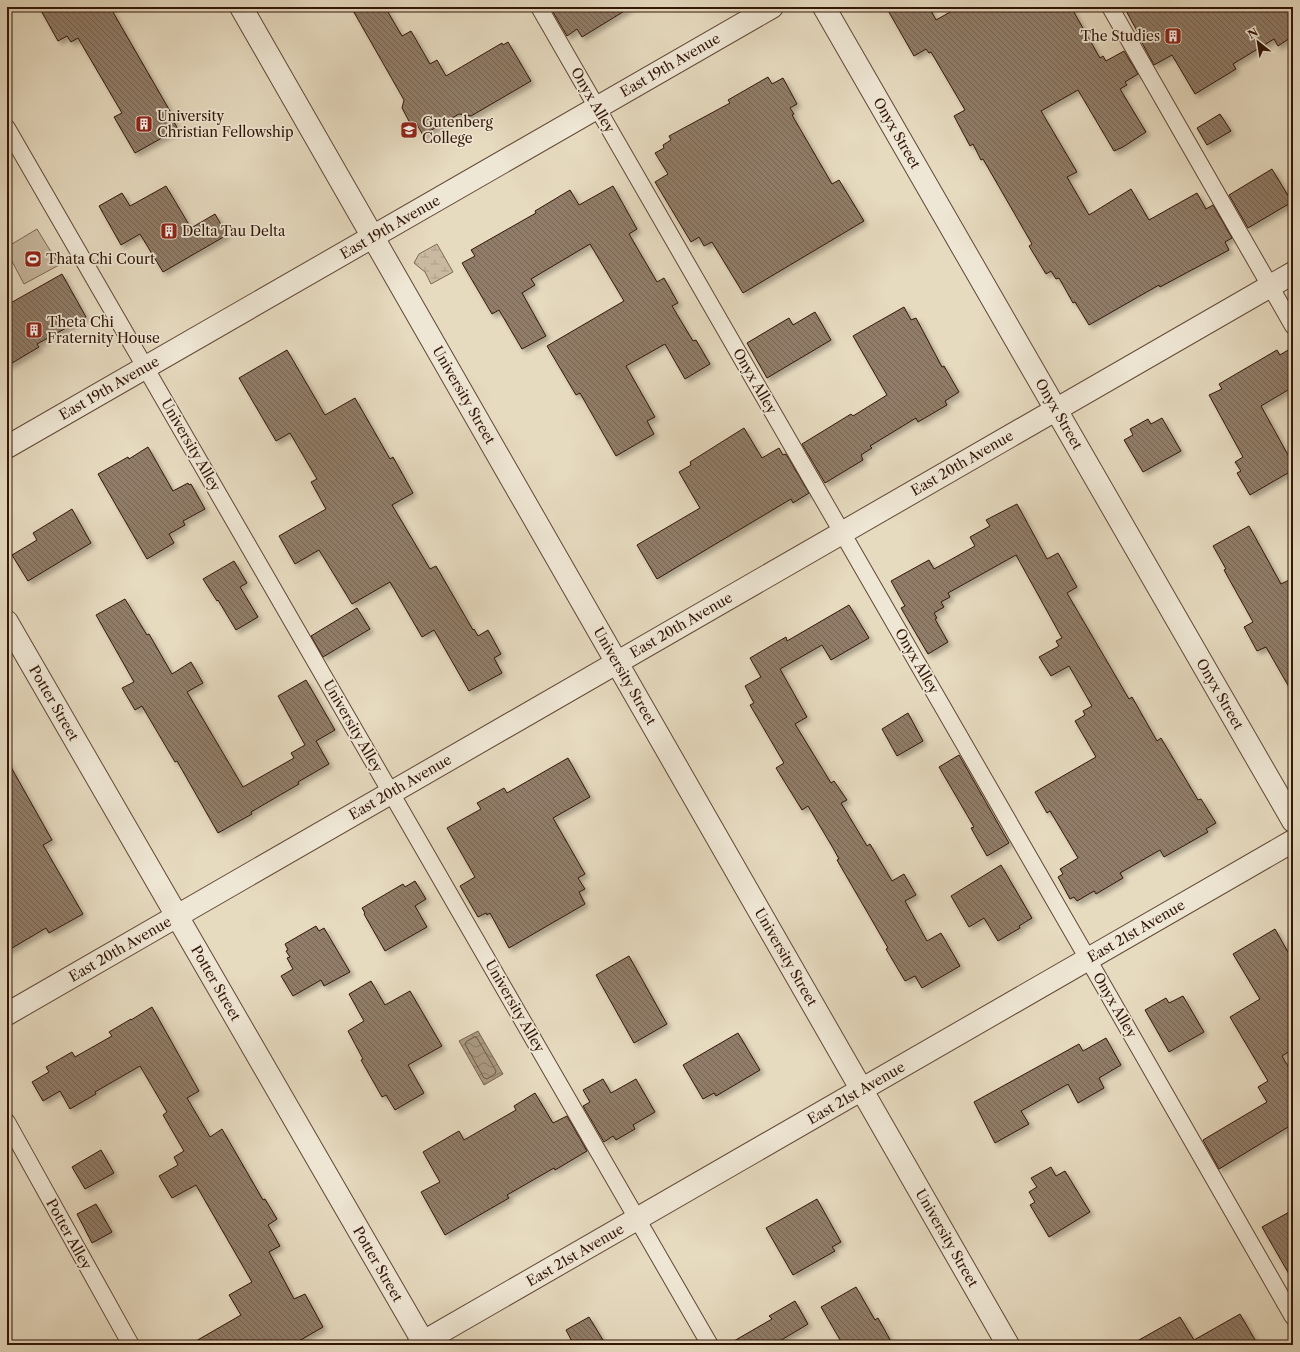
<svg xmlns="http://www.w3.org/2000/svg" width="1300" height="1352" font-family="'Libre Caslon Text',serif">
  <defs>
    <pattern id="wetland-marsh" width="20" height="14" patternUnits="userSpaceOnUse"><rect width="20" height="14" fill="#c8b9a0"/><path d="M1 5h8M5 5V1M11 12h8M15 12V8" fill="none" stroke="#ac9e88"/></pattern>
    <pattern id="water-waves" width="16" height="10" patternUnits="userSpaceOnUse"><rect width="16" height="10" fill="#a99880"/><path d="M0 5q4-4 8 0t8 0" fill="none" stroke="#8a7b67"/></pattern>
    <pattern id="building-back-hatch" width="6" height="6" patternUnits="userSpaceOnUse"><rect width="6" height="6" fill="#907c67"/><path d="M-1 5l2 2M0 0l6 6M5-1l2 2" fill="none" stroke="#766553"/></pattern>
    <filter id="shadow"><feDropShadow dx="3.5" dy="3.5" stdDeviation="2" flood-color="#0004"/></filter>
  </defs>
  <rect width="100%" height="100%" fill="#e6dabf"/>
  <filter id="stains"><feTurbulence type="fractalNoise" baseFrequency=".005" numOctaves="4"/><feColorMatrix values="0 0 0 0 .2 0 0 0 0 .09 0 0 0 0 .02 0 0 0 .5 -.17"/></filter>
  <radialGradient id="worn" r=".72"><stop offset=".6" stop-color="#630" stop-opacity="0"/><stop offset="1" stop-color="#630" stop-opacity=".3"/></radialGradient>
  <path fill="url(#wetland-marsh)" stroke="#7e6854" d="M 437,244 L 453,272 L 431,284 L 425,272 L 414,263 L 419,254 Z"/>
  <path fill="#c8b9a0" stroke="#7e6854" d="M 37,229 L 59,265 L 24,284 L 7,252 L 7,247 Z"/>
  <path fill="url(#water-waves)" stroke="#7a6450" d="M 478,1031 L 503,1074 L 484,1085 L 459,1041 Z"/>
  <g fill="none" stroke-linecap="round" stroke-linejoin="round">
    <path stroke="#6e5844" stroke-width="1" d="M 475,1037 L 477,1038 L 496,1071 L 495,1074 L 487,1079 L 484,1078 L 465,1044 L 466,1042 Z"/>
  </g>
  <path fill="url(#building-back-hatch)" stroke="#331707" filter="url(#shadow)" d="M 39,7 L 110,7 L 174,118 L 172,119 L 178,129 L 135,153 L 114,117 L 122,113 L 78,38 L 71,42 L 67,36 L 58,41 Z
    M 351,7 L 385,7 L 402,36 L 411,31 L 430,64 L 437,60 L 446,76 L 502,43 L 503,45 L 508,42 L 531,81 L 471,116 L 459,114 L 423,135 L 416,123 L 410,123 L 402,108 L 404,100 Z
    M 550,7 L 631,7 L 582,37 L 577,29 L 567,36 Z
    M 886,7 L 929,7 L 936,20 L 959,7 L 1071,7 L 1100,58 L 1103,56 L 1106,61 L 1124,51 L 1138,74 L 1125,82 L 1127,85 L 1120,89 L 1146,132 L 1123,147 L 1114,151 L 1078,90 L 1041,111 L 1077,172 L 1067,177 L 1089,215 L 1131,189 L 1149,220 L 1197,193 L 1206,209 L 1213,205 L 1232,238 L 1225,242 L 1229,250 L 1160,287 L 1159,285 L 1089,325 L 1075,302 L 1073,303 L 1059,278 L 1056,279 L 1051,271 L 1046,274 L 1029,246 L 1032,244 L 983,159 L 981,160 L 973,144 L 970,146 L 954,116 L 965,110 L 931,52 L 929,53 L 926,49 L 914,56 Z
    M 1124,7 L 1293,7 L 1293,36 L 1278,46 L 1274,39 L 1233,64 L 1236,69 L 1195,94 L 1172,55 L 1154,65 L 1141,41 L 1142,40 Z
    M 768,77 L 772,84 L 783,78 L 797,104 L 790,108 L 794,114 L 792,115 L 832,184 L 839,180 L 864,221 L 743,293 L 712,242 L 704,246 L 699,237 L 691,242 L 655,182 L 668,174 L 655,153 L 664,148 L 663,145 L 671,140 L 669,136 L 730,103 L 728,100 Z
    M 1220,114 L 1231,131 L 1207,145 L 1197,128 Z
    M 1272,169 L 1292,202 L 1248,228 L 1229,195 Z
    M 166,186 L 191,228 L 215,214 L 227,235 L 163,272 L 140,234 L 121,245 L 99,206 L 122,193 L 130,206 Z
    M 613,186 L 637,229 L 629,234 L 657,282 L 664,278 L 678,303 L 672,306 L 693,341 L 696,340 L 710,364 L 685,379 L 665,344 L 626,366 L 655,417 L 647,421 L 654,434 L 616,456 L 580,393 L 576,395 L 547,346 L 624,301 L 590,244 L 531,279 L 535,285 L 522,293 L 546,336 L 522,349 L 499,310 L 492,314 L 462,263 L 475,256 L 471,250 L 536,213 L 535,211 L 570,190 L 579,205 Z
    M 62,274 L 86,317 L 37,344 L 39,347 L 7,366 L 7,305 Z
    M 904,307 L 911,320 L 916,318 L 942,367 L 944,366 L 959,392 L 945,401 L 947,405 L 918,422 L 916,418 L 870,446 L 872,448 L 861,455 L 863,460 L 825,483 L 802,444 L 851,414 L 853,416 L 887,395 L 853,336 Z
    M 815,312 L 831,340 L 767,378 L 747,343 L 789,318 L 793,325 Z
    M 1293,347 L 1293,387 L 1261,406 L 1293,464 L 1293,470 L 1250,495 L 1237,473 L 1241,471 L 1235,462 L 1243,457 L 1209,395 L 1222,389 L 1219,384 L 1277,350 L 1280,355 Z
    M 287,350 L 325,415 L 355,398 L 390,459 L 393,457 L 413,493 L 392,505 L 430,569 L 436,566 L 473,630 L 474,629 L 478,636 L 488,630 L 501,654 L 494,658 L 502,673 L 469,691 L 434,630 L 422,637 L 390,582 L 352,604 L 319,550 L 295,564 L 279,536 L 326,509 L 311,482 L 317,479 L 290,433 L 276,441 L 239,378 Z
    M 1162,418 L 1181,451 L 1143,472 L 1124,440 L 1133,435 L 1130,429 L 1148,419 L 1151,424 Z
    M 744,428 L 762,458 L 779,448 L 783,455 L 786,454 L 809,493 L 793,503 L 791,499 L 657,579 L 637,545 L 700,508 L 679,472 L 691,465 L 690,462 Z
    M 148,447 L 173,491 L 188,483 L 189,485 L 191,484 L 205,509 L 183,521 L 185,525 L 169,534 L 174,543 L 147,559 L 98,474 L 128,457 L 129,459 Z
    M 1017,504 L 1047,559 L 1058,553 L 1077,587 L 1067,593 L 1129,699 L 1132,697 L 1157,741 L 1161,738 L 1198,800 L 1201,799 L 1216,823 L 1206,829 L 1208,832 L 1164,857 L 1160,850 L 1120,873 L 1123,878 L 1096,894 L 1094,891 L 1077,901 L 1074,897 L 1070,899 L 1058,877 L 1063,874 L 1060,869 L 1078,858 L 1050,811 L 1047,813 L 1035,792 L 1096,757 L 1075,721 L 1085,715 L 1083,711 L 1092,706 L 1069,666 L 1051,676 L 1039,657 L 1059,646 L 1056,641 L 1062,638 L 1016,555 L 948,593 L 950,597 L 941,602 L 944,607 L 934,613 L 937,618 L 935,619 L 948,642 L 928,654 L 901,608 L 905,606 L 891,581 L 929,560 L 934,569 L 975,546 L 970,537 L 990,526 L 986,520 Z
    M 72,509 L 91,543 L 28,581 L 12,555 L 37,540 L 33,533 Z
    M 1249,526 L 1281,584 L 1293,578 L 1293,694 L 1266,647 L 1257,651 L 1244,627 L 1253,622 L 1224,570 L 1226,569 L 1213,546 Z
    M 234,561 L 247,583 L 240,587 L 258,617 L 236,630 L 218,600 L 217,601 L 203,579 Z
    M 125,599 L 147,635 L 149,634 L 172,674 L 191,662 L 203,683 L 187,692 L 243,787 L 294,758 L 291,753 L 305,745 L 278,696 L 306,680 L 335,730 L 316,741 L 329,764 L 298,782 L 299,784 L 251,812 L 252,814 L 218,833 L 177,761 L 175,762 L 142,706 L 135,710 L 122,688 L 134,682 L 96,615 Z
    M 849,605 L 869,638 L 831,660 L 822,645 L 780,669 L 807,717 L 795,724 L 831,783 L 834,781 L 847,800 L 841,803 L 867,846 L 870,844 L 892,881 L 904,874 L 916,895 L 905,901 L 927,941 L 941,933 L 960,966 L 922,988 L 915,976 L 905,981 L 886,949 L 888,948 L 837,860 L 839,859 L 833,848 L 808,806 L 802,810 L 776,768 L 784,763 L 750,705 L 754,703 L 745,686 L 761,677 L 750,658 L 786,637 L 787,641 Z
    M 357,608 L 370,629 L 323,657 L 311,636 Z
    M 908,713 L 923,741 L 897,756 L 882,729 Z
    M 959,755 L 1009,843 L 987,856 L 971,828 L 974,827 L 939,767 Z
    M 568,758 L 590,797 L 553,818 L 585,874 L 578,878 L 585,889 L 579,892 L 585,904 L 509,948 L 490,913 L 487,915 L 486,913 L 478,917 L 460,886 L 475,877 L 447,828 L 481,809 L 477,803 L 504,788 L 507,793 Z
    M 7,760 L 52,840 L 43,845 L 83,914 L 49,933 L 46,928 L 7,951 Z
    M 1001,865 L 1032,918 L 1019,926 L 1020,928 L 998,941 L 984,918 L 969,927 L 951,896 Z
    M 415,881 L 426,899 L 415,906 L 427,927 L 385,951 L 364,914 L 365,913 L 362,908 L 403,884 L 405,887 Z
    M 316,926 L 319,931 L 324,928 L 350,972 L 324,986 L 321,980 L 293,996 L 281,976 L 293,969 L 287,958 L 290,957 L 286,951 L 288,950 L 285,944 Z
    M 1275,929 L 1293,961 L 1293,1049 L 1282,1056 L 1293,1075 L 1293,1124 L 1219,1169 L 1203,1140 L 1267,1102 L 1258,1087 L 1268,1081 L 1230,1017 L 1260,999 L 1233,954 Z
    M 629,956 L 667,1024 L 634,1043 L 596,975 Z
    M 371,981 L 385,1005 L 410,991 L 442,1046 L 408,1065 L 424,1093 L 395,1110 L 386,1095 L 382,1097 L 361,1060 L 363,1059 L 348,1031 L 364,1021 L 349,994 Z
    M 1183,996 L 1204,1032 L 1169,1052 L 1145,1010 L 1166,998 L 1169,1003 Z
    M 152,1007 L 199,1091 L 187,1098 L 210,1137 L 222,1129 L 263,1200 L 265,1199 L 277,1219 L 268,1225 L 280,1246 L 269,1252 L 294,1299 L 305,1294 L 323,1327 L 292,1345 L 189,1345 L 241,1315 L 229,1295 L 252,1282 L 196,1185 L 172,1198 L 159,1176 L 178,1165 L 174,1157 L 184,1151 L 163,1115 L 167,1112 L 140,1066 L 95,1092 L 96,1094 L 70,1109 L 60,1091 L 43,1101 L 32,1082 L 49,1072 L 46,1067 L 72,1052 L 75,1057 L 112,1036 L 109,1032 L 131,1019 L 131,1020 Z
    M 738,1033 L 760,1070 L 716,1096 L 714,1093 L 703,1099 L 683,1065 Z
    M 1106,1038 L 1121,1065 L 1099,1078 L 1104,1088 L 1078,1103 L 1068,1084 L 1021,1111 L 1029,1124 L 995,1143 L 974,1102 L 1079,1044 L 1083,1051 Z
    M 603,1079 L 611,1093 L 636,1079 L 655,1112 L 633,1125 L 635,1129 L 616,1140 L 613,1136 L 604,1142 L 583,1106 L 590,1102 L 583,1090 Z
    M 535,1093 L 553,1123 L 567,1116 L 587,1151 L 555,1170 L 554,1168 L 507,1195 L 509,1198 L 445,1235 L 421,1192 L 440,1182 L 423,1152 L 459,1131 L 464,1140 L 516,1110 L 514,1106 Z
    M 101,1150 L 114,1173 L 85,1189 L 72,1167 Z
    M 1051,1167 L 1056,1176 L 1065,1171 L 1090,1212 L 1049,1237 L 1030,1205 L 1035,1202 L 1029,1192 L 1037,1187 L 1031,1178 Z
    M 817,1199 L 841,1242 L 832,1247 L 835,1251 L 793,1275 L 766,1228 Z
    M 96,1204 L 112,1232 L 92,1243 L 77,1214 Z
    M 1293,1210 L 1293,1281 L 1262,1227 Z
    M 856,1287 L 875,1320 L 878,1318 L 893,1345 L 843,1345 L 821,1307 Z
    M 795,1301 L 808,1324 L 773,1345 L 727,1345 L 772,1319 L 769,1316 Z
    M 1240,1314 L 1258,1345 L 1130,1345 L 1180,1317 L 1194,1340 Z
    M 589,1317 L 606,1345 L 574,1345 L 566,1330 Z"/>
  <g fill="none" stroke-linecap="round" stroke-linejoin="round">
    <g stroke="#604835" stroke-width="18">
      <path id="service" d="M 539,7 L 1088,959 L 1293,1317
        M 1110,7 L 1293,326
        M 7,128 L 710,1345
        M 7,1122 L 131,1345"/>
    </g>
    <g stroke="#604835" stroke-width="24">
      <path id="minor" d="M 241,7 L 1008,1345
        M 824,7 L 1293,821
        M 7,622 L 425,1345
        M 7,1014 L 1293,273
        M 418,1345 L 1293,841"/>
    </g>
    <g stroke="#604835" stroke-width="24">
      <path id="tertiary" d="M 7,447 L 772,7"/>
    </g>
    <use href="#service" stroke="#efe7d5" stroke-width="16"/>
    <use href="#minor" stroke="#efe7d5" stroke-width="22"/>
    <use href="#tertiary" stroke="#efe7d5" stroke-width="22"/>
  </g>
  <defs>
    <g id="building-square" transform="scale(0.9)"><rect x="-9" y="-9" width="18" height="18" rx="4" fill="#8f2418" stroke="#efe7d5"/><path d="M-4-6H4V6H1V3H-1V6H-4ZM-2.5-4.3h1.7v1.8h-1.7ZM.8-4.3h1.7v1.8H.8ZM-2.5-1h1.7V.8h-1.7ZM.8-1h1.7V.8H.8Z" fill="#fff"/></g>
    <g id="university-square" transform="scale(0.9)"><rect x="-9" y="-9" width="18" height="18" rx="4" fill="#8f2418" stroke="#efe7d5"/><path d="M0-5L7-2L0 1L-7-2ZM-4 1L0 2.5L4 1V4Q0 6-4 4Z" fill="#fff"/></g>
    <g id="stadium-square" transform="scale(0.9)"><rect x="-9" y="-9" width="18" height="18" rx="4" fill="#8f2418" stroke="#efe7d5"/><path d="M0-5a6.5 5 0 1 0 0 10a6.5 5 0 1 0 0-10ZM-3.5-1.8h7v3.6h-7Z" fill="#fff"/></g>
  </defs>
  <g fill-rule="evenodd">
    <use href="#building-square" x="1173" y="36"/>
    <use href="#building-square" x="144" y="124"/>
    <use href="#university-square" x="409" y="130"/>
    <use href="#building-square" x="169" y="231"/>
    <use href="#stadium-square" x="33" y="259"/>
    <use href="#building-square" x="34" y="330"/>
  </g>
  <g text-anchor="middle" stroke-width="3.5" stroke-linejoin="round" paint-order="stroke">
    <g font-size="14" fill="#331707" stroke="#efe7d5" text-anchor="start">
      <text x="1160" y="41" text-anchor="end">The Studies</text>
      <text x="157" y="121">University<tspan x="157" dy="16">Christian Fellowship</tspan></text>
      <text x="422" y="127">Gutenberg<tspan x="422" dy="16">College</tspan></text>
      <text x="182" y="236">Delta Tau Delta</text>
      <text x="46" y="264">Thata Chi Court</text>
      <text x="47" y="327">Theta Chi<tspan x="47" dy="16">Fraternity House</tspan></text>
    </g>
    <g font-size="14" fill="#331707" stroke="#efe7d5">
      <text transform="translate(670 65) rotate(-30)" y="5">East 19th Avenue</text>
      <text transform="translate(593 100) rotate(60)" y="5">Onyx Alley</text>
      <text transform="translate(897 133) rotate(60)" y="5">Onyx Street</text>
      <text transform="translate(390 227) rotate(-30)" y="5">East 19th Avenue</text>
      <text transform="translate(755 381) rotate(60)" y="5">Onyx Alley</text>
      <text transform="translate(109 388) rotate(-30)" y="5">East 19th Avenue</text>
      <text transform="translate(464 395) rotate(60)" y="5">University Street</text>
      <text transform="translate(1059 414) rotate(60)" y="5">Onyx Street</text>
      <text transform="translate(191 445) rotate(60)" y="5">University Alley</text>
      <text transform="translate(962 463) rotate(-30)" y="5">East 20th Avenue</text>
      <text transform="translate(681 625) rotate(-30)" y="5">East 20th Avenue</text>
      <text transform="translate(917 661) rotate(60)" y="5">Onyx Alley</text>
      <text transform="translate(625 676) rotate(60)" y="5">University Street</text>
      <text transform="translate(1220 694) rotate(60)" y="5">Onyx Street</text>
      <text transform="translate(54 703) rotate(60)" y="5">Potter Street</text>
      <text transform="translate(353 726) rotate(60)" y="5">University Alley</text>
      <text transform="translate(400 787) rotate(-30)" y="5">East 20th Avenue</text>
      <text transform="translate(1136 931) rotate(-30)" y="5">East 21st Avenue</text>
      <text transform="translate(120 949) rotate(-30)" y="5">East 20th Avenue</text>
      <text transform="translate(786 957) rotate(60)" y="5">University Street</text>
      <text transform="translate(216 983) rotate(60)" y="5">Potter Street</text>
      <text transform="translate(1115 1005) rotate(60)" y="5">Onyx Alley</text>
      <text transform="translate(515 1006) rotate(60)" y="5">University Alley</text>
      <text transform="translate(856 1093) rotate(-30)" y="5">East 21st Avenue</text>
      <text transform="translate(69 1234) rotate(61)" y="5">Potter Alley</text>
      <text transform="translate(947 1238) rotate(60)" y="5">University Street</text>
      <text transform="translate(575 1255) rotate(-30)" y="5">East 21st Avenue</text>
      <text transform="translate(378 1264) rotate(60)" y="5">Potter Street</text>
    </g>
  </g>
  <rect width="1300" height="1352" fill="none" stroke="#e6dabf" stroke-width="24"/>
  <rect x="8" y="8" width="1284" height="1336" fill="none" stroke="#331707" stroke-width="2"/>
  <rect x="12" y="12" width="1276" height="1328" fill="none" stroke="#331707"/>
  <g transform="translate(1258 42) rotate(330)" stroke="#efe7d5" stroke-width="3" paint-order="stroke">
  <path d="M0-3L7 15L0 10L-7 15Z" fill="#331707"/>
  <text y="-6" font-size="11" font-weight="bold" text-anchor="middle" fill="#331707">N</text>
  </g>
  <rect width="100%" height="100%" filter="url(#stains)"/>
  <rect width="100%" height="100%" fill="url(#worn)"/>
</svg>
